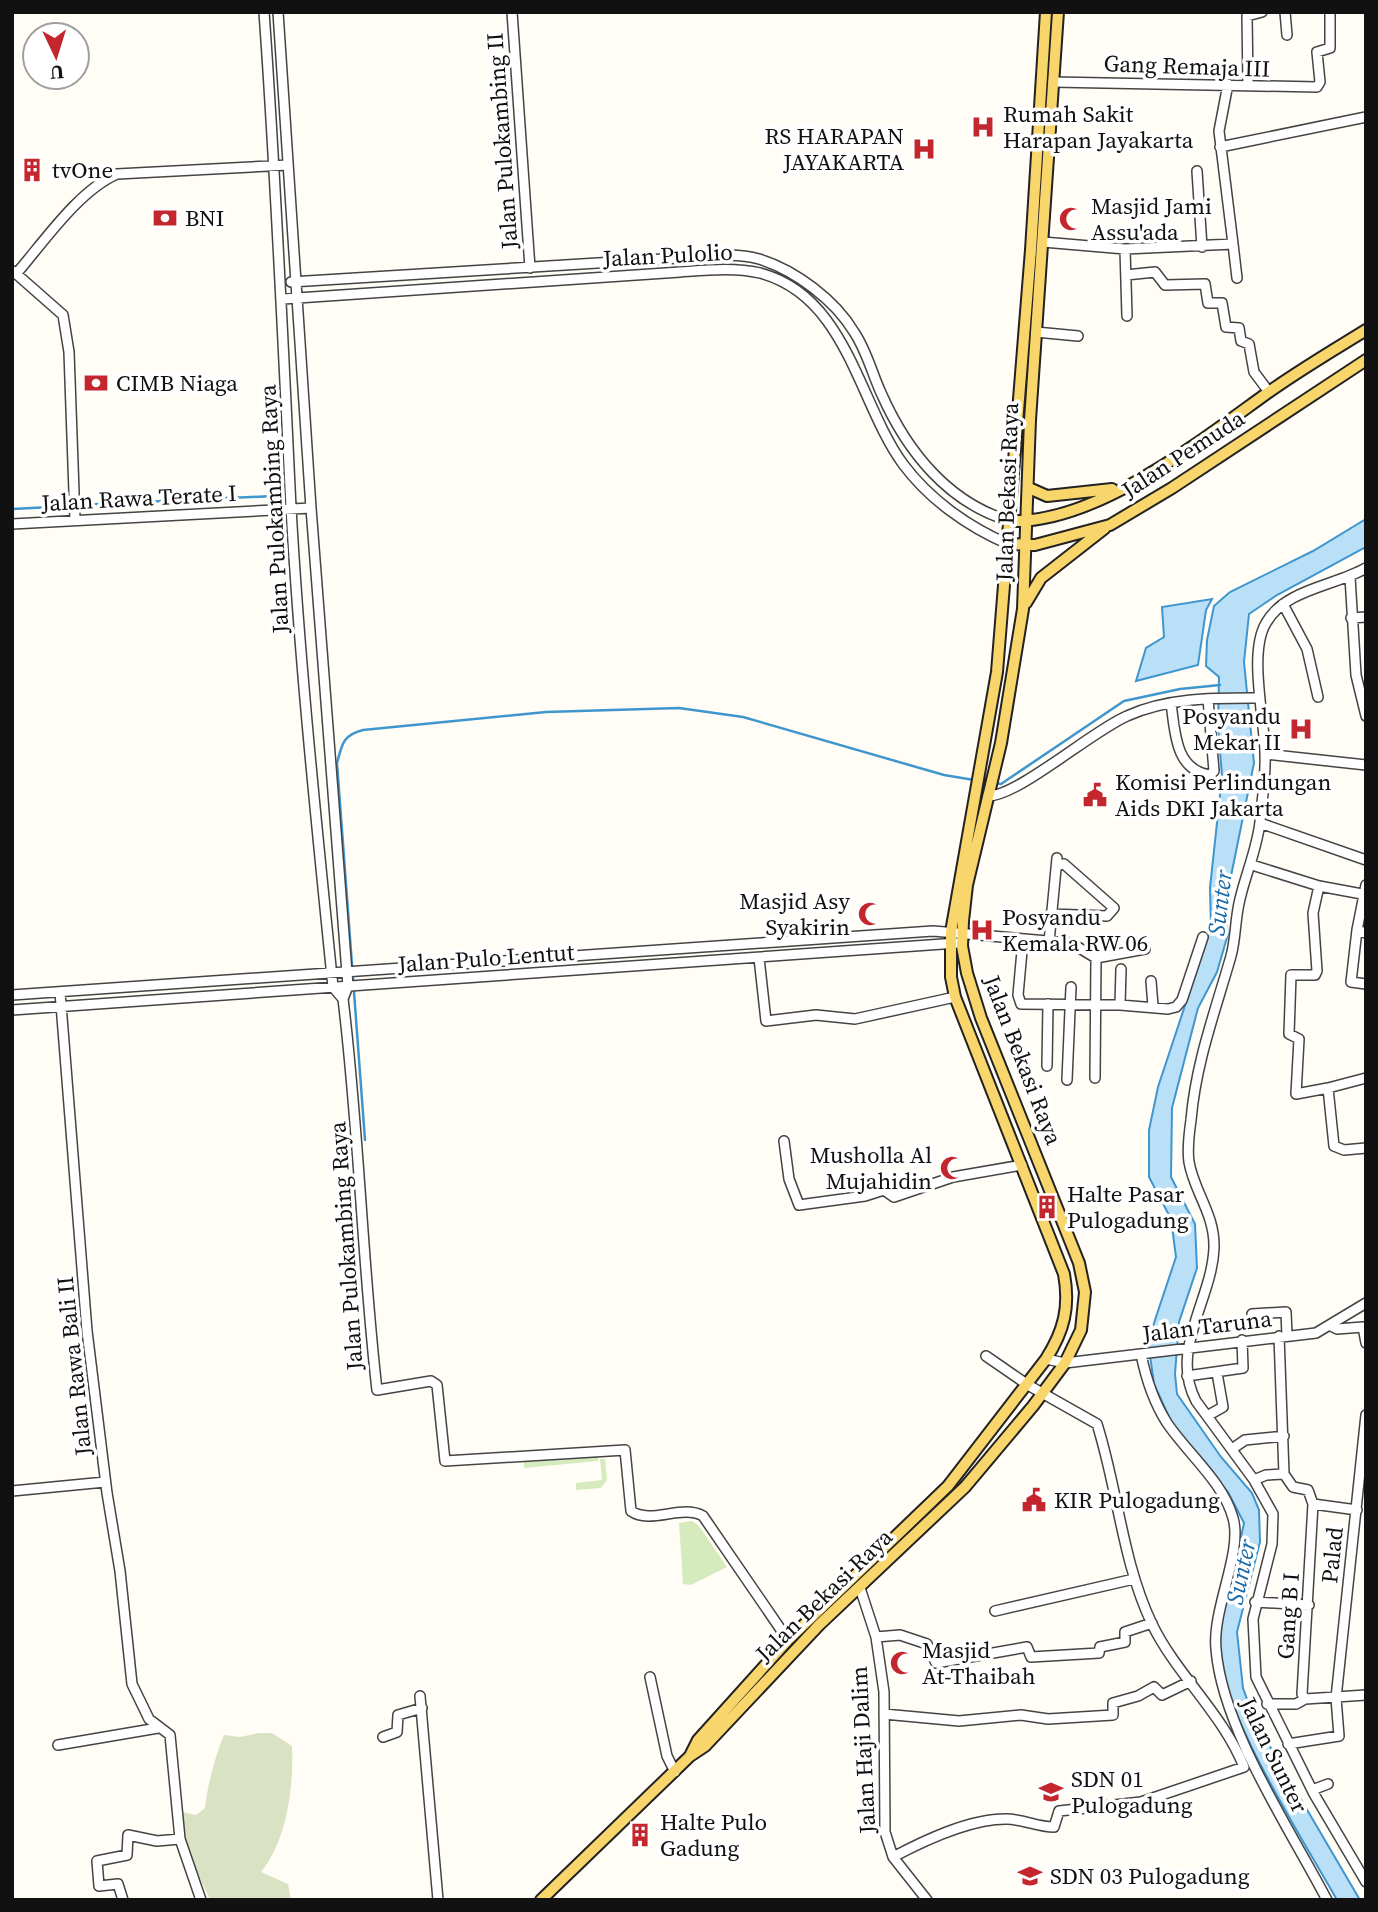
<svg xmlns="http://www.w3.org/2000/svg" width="1378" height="1912" font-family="'Source Serif 4',serif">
  <rect width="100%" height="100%" fill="#fffdf5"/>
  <path fill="#d5ebbd" d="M 598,1457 L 598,1461 L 524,1468 L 524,1462 Z
    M 600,1459 L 605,1459 L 607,1480 L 601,1488 L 576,1490 L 576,1483 L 602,1480 Z
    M 692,1521 L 699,1526 L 727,1567 L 691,1585 L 683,1584 L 679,1523 Z"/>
  <path fill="#d9e3c4" d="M 259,1733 L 272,1733 L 292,1746 C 294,1785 287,1841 261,1872 L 288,1884 L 291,1900 L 210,1900 L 189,1854 L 179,1818 L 182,1812 L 196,1815 L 205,1808 C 207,1787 216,1753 224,1735 L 240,1737 Z"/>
  <path fill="#b9e0f7" stroke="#3f96cf" stroke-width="2" d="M 1366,519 L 1366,547 L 1277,595 L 1249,614 L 1244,662 L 1254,763 L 1231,876 L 1225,915 L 1228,934 L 1217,972 L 1198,1008 L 1172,1108 L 1171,1177 L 1195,1224 L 1197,1268 L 1179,1322 L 1175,1374 L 1177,1394 L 1221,1457 L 1252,1493 L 1259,1510 L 1260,1542 L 1237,1632 L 1243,1688 L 1255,1721 L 1360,1900 L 1337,1900 C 1303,1839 1216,1705 1217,1638 C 1218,1600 1237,1561 1244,1523 L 1228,1492 L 1174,1428 L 1154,1384 L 1148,1341 L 1176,1257 L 1171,1219 L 1149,1177 L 1149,1130 L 1158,1087 L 1211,927 L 1210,888 L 1222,776 L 1218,727 L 1219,677 L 1206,666 L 1207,640 L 1214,606 L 1230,592 L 1313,551 Z
    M 1212,599 L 1206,610 L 1198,665 L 1136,681 L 1146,648 L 1164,637 L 1162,607 Z"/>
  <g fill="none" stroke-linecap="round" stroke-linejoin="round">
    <path stroke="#3f96cf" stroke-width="2.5" d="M 78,505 L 273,496
      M 12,509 L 72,506
      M 994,783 L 1001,784 L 1124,701 L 1180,689 L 1220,685
      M 365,1140 L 337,763 C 342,744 343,735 363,730 L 546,712 L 679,708 L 743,717 L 944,775 L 974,780"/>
    <g stroke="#444" stroke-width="12">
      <path id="minor" d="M 264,12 C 276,178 283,343 291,508 C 300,668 317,828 333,987 L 343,999
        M 278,12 L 311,508 L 348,986 L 343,999 C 359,1129 362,1260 377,1390 L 431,1381 L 437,1385 L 445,1461 L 625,1450 L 631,1511 C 651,1525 681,1504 703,1516 L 788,1640
        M 512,12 L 530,268
        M 1285,12 L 1287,35
        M 1053,82 L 1317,87 L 1320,82 L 1317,52 L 1330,48 L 1330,12
        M 1248,84 L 1247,16 L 1262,12
        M 1220,147 L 1366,117
        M 1197,171 L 1202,247
        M 1043,242 L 1125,249 L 1233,244 L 1219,131 L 1228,84
        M 1233,244 L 1237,278
        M 1125,249 L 1127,316
        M 13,271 L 63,315 L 69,352 L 75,520
        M 16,274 C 43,243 79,190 117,174 L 288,165
        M 1126,275 L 1155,272 L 1165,285 L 1205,284 L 1208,303 L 1222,303 L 1226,327 L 1239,328 L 1241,341 L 1249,344 L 1254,372 L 1269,392
        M 291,282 L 679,258 C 705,257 734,252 759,259 C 795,270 835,300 854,332 C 867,351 872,374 882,395 C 907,451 948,503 1010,521
        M 283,299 L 680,272 C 707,270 734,267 760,273 C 847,296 858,402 903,464 C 929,499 968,527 1008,544
        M 1036,332 L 1078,336
        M 12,524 L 311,508
        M 1366,568 C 1335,586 1285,589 1266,623 C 1248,653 1265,720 1265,754 C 1266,776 1262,800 1260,822 C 1257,849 1246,873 1240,899 C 1235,918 1236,938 1231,956 C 1215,1012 1196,1062 1191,1120 C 1189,1134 1187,1149 1189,1162 C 1194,1192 1215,1214 1214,1248 C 1212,1300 1169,1350 1196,1401 L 1254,1480 L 1273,1514 L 1272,1544 L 1253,1619 L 1256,1677 L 1314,1794 L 1366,1882
        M 1350,577 L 1356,675 L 1366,716
        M 1283,604 L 1307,649 L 1318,697
        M 1351,618 L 1366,617
        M 1171,703 C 1175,732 1175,770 1210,775 L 1214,771 L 1208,699
        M 1265,754 L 1366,765
        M 988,796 C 1018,796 1092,731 1127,716 C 1168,697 1216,698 1260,698
        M 1260,823 L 1366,860
        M 1252,865 L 1319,886 L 1362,894
        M 1366,885 L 1357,930 L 1366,933
        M 1319,886 L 1313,913 L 1317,971 L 1315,975 L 1291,975 L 1289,1034 L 1299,1039 L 1296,1094 L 1328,1088
        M 1050,914 L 1107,916 L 1114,908 L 1064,864 L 1059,865
        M 1357,930 L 1351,982 L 1366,984
        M 1023,940 L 1018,995 L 1021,1004 L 1120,1005 L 1168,1009 L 1176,1007 L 1182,1000 L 1203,937
        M 1049,942 L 1057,858
        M 759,958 L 766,1021 L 816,1015 L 855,1019 L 955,997
        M 1151,981 L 1153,1006
        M 60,992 L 87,1331 L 107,1493 L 120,1571 L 132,1684 L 149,1719 L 170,1735 L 180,1839 L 201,1900
        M 12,995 L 933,931 L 1071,943 L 1096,958 L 1145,949
        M 1120,1005 L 1121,969
        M 12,1010 L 957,943
        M 1047,1066 L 1048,1004
        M 1095,1078 L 1096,958
        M 1366,1078 L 1328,1088 L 1334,1146 L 1344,1150 L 1366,1148
        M 1067,1080 L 1071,987
        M 784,1141 L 789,1179 L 799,1205 L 865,1196 L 884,1190 L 894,1197 L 953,1177 L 1022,1165
        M 1252,1314 L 1286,1312 L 1287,1336
        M 1331,1326 L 1337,1329 L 1363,1327 L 1366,1343
        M 1279,1336 L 1284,1474 L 1293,1487 L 1308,1490 L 1313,1504 L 1357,1510
        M 1141,1354 C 1146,1379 1153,1401 1167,1423 C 1188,1454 1223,1482 1233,1518 C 1243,1552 1212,1609 1216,1649 C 1222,1728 1290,1829 1327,1900
        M 1046,1359 L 1065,1363 L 1316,1333 L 1366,1303
        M 1187,1376 L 1243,1368 L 1242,1340
        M 1207,1416 L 1223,1407 L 1217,1373
        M 1232,1449 L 1245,1440 L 1284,1436
        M 1254,1480 L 1266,1475 L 1284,1474
        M 12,1491 L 105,1482
        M 1313,1504 L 1302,1694 L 1305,1699 L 1366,1695
        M 860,1588 L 876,1637 L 884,1692 L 885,1832 L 893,1857 L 927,1900
        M 1255,1602 L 1309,1605
        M 995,1611 L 1134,1579
        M 876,1637 L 900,1635 L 927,1644 L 936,1663 L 1027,1647 L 1031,1657 L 1099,1653 L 1100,1647 L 1125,1642 L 1125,1632 L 1152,1623
        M 650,1677 L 667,1756 L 675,1772
        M 420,1696 L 438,1900
        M 1267,1704 L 1296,1704 L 1305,1699
        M 884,1714 L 959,1721 L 1021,1715 L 1048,1719 L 1113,1715 L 1113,1703 L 1138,1696 L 1154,1687 L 1162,1695 L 1191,1681
        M 383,1737 L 397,1732 L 398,1715 L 422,1708
        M 1288,1744 L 1339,1736 L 1336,1698 L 1366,1415
        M 58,1745 L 158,1728
        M 1312,1790 L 1328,1784
        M 893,1857 C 925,1840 969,1819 1006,1819 C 1023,1819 1037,1827 1054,1827 L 1059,1811 L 1141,1802 L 1244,1767 C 1223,1714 1176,1674 1152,1624 C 1122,1561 1118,1490 1097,1424 L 1028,1385 L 986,1356
        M 123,1900 L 118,1884 L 99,1886 L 97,1861 L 127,1855 L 128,1835 L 157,1841 L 180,1839"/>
    </g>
    <g stroke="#222" stroke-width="14">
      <path id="major" d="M 1029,488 L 1047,496 L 1112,489
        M 1010,521 C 1095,524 1199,442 1266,394 C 1298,371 1332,351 1366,330
        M 1008,544 L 1035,545 L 1110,525 L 1172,488 L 1366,360
        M 1026,603 L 1041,578 L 1105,528
        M 691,1754 L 698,1740 L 788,1640 L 948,1486 L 1046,1359 C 1064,1331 1070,1307 1064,1274 L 955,997 L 951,977 L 951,932 L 997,672 L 1031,250 L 1046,12
        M 541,1900 L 690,1756 L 705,1746 L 819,1625 L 965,1487 L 1033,1406 L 1065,1363 L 1081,1330 L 1085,1292 L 1079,1263 L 981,1018 L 967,973 L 962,946 L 963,921 L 967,885 L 1001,743 L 1023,609 L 1030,420 L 1058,12"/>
    </g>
    <use href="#minor" stroke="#fff" stroke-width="9"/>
    <use href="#major" stroke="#f9d66b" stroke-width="10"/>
  </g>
  <defs>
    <g id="hospital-bare" transform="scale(1.89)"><path d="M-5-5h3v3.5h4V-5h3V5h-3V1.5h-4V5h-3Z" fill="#c4262e" stroke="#fff" stroke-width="2.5" paint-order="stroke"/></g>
    <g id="building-bare" transform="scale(1.89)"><path d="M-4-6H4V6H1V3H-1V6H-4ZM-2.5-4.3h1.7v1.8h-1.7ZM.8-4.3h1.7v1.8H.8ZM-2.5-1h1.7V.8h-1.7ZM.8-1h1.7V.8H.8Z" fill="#c4262e" stroke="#fff" stroke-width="2.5" paint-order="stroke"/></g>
    <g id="bank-bare" transform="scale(1.89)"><path d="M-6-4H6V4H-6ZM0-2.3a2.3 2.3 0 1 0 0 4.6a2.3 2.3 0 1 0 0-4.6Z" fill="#c4262e" stroke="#fff" stroke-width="2.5" paint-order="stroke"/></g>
    <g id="mosque-bare" transform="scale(1.89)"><path d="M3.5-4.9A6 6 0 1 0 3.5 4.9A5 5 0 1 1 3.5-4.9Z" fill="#c4262e" stroke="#fff" stroke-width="2.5" paint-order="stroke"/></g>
    <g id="civic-bare" transform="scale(1.89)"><path d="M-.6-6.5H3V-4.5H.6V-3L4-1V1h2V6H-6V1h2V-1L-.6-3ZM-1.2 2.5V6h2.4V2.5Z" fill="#c4262e" stroke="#fff" stroke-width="2.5" paint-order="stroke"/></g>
    <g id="school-bare" transform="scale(1.89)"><path d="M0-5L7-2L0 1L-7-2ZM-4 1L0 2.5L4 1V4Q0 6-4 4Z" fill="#c4262e" stroke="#fff" stroke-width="2.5" paint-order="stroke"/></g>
  </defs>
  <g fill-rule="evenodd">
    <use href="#hospital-bare" x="983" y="127"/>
    <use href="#hospital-bare" x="924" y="149"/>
    <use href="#building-bare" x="32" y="170"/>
    <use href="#bank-bare" x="165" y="218"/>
    <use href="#mosque-bare" x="1071" y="219"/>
    <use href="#bank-bare" x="96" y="383"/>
    <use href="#hospital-bare" x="1301" y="729"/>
    <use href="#civic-bare" x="1095" y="795"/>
    <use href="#mosque-bare" x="870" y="914"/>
    <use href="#hospital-bare" x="982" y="930"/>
    <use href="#mosque-bare" x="952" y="1168"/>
    <use href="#building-bare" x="1047" y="1207"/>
    <use href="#civic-bare" x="1034" y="1500"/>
    <use href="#mosque-bare" x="902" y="1663"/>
    <use href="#school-bare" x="1051" y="1792"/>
    <use href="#building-bare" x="640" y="1835"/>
    <use href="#school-bare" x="1030" y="1876"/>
  </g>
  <g text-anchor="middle" stroke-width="7" stroke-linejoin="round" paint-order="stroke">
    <g font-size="23" fill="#111" stroke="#fff">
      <text transform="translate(1187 66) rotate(2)" y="8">Gang Remaja III</text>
      <text transform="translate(502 141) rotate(-94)" y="8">Jalan Pulokambing II</text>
      <text transform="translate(668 255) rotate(-3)" y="8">Jalan Pulolio</text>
      <text transform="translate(1183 454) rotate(-33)" y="8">Jalan Pemuda</text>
      <text transform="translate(1007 492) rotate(-88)" y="8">Jalan Bekasi Raya</text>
      <text transform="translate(139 498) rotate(-3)" y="8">Jalan Rawa Terate I</text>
      <text transform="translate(274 509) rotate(-93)" y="8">Jalan Pulokambing Raya</text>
      <text transform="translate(486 958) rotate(-4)" y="8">Jalan Pulo Lentut</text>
      <text transform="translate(1023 1060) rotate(69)" y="8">Jalan Bekasi Raya</text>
      <text transform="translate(346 1246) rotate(-94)" y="8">Jalan Pulokambing Raya</text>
      <text transform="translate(1207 1326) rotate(-7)" y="8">Jalan Taruna</text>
      <text transform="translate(74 1366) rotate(-96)" y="8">Jalan Rawa Bali II</text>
      <text transform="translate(1332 1555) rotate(-84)" y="8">Palad</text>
      <text transform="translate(824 1595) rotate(-44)" y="8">Jalan Bekasi Raya</text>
      <text transform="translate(1288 1616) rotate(-86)" y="8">Gang B I</text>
      <text transform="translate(863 1750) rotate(-93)" y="8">Jalan Haji Dalim</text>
      <text transform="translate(1274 1755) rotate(64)" y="8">Jalan Sunter</text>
    </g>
    <g font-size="23" fill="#111" stroke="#fff" text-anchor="start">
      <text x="1003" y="122">Rumah Sakit<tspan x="1003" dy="26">Harapan Jayakarta</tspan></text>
      <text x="904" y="144" text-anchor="end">RS HARAPAN<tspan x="904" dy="26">JAYAKARTA</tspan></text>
      <text x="52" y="178">tvOne</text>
      <text x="1091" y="214">Masjid Jami<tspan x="1091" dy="26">Assu'ada</tspan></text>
      <text x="185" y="226">BNI</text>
      <text x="116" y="391">CIMB Niaga</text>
      <text x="1281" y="724" text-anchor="end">Posyandu<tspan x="1281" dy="26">Mekar II</tspan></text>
      <text x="1115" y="790">Komisi Perlindungan<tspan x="1115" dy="26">Aids DKI Jakarta</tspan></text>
      <text x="850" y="909" text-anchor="end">Masjid Asy<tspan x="850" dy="26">Syakirin</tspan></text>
      <text x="1002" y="925">Posyandu<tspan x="1002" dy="26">Kemala RW 06</tspan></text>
      <text x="932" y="1163" text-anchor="end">Musholla Al<tspan x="932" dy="26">Mujahidin</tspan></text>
      <text x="1067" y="1202">Halte Pasar<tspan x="1067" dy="26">Pulogadung</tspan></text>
      <text x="1054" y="1508">KIR Pulogadung</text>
      <text x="922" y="1658">Masjid<tspan x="922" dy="26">At-Thaibah</tspan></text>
      <text x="1071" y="1787">SDN 01<tspan x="1071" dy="26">Pulogadung</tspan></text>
      <text x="660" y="1830">Halte Pulo<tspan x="660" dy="26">Gadung</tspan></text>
      <text x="1050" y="1884">SDN 03 Pulogadung</text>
    </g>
    <g font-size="24" font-style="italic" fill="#1768a6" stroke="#fff">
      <text transform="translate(1220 903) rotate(-83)" y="8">Sunter</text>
      <text transform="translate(1241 1572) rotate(-78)" y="8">Sunter</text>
    </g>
  </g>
  <rect width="1378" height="1912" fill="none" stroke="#111111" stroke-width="28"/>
  <g transform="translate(56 56) rotate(176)"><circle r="33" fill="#ffffff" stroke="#a0a0a0" stroke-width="2"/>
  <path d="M0-5L12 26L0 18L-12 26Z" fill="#c4262e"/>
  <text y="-10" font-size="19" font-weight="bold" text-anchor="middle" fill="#111111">U</text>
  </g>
</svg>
